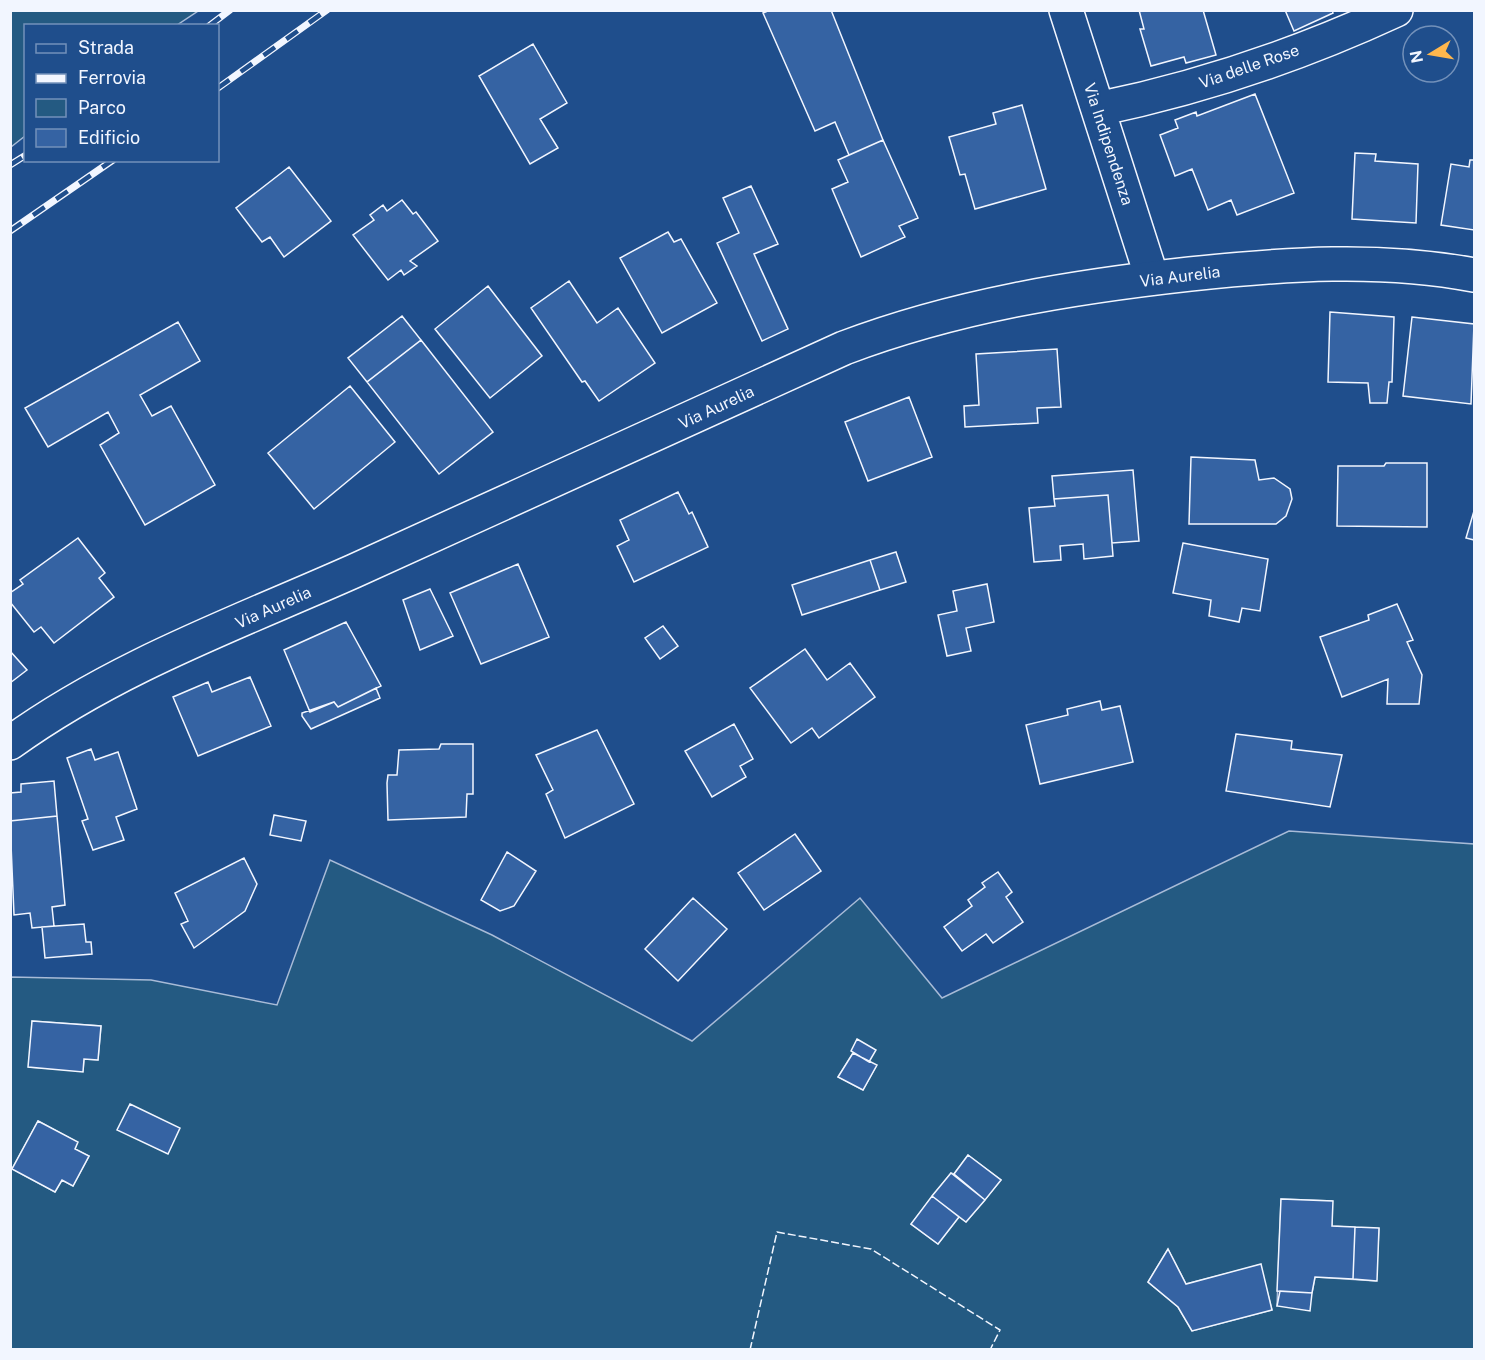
<svg xmlns="http://www.w3.org/2000/svg" width="1485" height="1360" font-family="'Public Sans',sans-serif">
  <rect width="100%" height="100%" fill="#1f4e8c"/>
  <path fill="#245a82" stroke="#a8bbd7" stroke-width="1.5" fill-rule="evenodd" d="M 11,10 L 198,10 L 198,11 L 177,25 L 26,26 L 25,136 L 11,147 Z
    M 1289,831 L 1474,844 L 1474,1349 L 11,1350 L 11,977 L 151,980 L 277,1005 L 330,860 L 492,935 L 692,1041 L 860,898 L 942,998 ZM 32,1021 L 101,1026 L 98,1060 L 84,1059 L 83,1071 L 29,1067 ZM 853,1053 L 876,1066 L 863,1090 L 838,1077 ZM 38,1121 L 77,1142 L 75,1149 L 89,1156 L 73,1186 L 62,1180 L 55,1192 L 12,1169 ZM 968,1155 L 1001,1180 L 966,1222 L 959,1217 L 938,1244 L 911,1224 L 951,1173 L 954,1174 ZM 1281,1199 L 1332,1201 L 1332,1226 L 1379,1229 L 1376,1281 L 1315,1277 L 1312,1293 L 1277,1306 ZM 1168,1249 L 1186,1284 L 1260,1265 L 1272,1310 L 1192,1331 L 1178,1307 L 1148,1282 Z"/>
  <path fill="#3563a3" stroke="#f2f6ff" stroke-width="1.5" d="M 770,10 L 831,10 L 883,140 L 849,155 L 835,122 L 815,131 L 763,13 Z
    M 1139,10 L 1203,10 L 1216,55 L 1186,63 L 1184,57 L 1151,66 L 1140,29 L 1144,29 Z
    M 1285,10 L 1332,10 L 1333,13 L 1294,31 Z
    M 533,44 L 567,103 L 540,119 L 558,148 L 530,164 L 479,76 Z
    M 1255,94 L 1294,193 L 1237,215 L 1231,200 L 1208,210 L 1192,169 L 1175,176 L 1160,135 L 1178,128 L 1175,120 L 1196,112 L 1197,116 Z
    M 1022,105 L 1046,189 L 975,209 L 965,174 L 960,175 L 949,137 L 996,124 L 993,113 Z
    M 883,140 L 918,218 L 899,226 L 905,237 L 861,257 L 832,189 L 848,182 L 838,160 Z
    M 1355,153 L 1376,154 L 1375,161 L 1418,164 L 1416,223 L 1352,219 Z
    M 1470,160 L 1474,160 L 1474,230 L 1441,225 L 1451,164 L 1469,167 Z
    M 289,167 L 331,221 L 284,257 L 270,237 L 262,242 L 236,208 Z
    M 751,186 L 778,244 L 754,254 L 788,329 L 762,341 L 717,243 L 739,233 L 723,198 Z
    M 402,200 L 413,214 L 416,212 L 438,241 L 410,261 L 417,266 L 404,275 L 401,270 L 388,280 L 353,235 L 374,220 L 370,215 L 383,205 L 387,211 Z
    M 668,232 L 674,242 L 681,239 L 717,303 L 662,333 L 620,258 Z
    M 569,281 L 597,323 L 618,308 L 655,363 L 599,401 L 585,381 L 582,382 L 531,308 Z
    M 488,286 L 542,356 L 490,398 L 435,329 Z
    M 1330,312 L 1394,317 L 1392,382 L 1389,382 L 1387,403 L 1370,403 L 1368,383 L 1328,382 Z
    M 402,316 L 421,340 L 367,382 L 348,358 Z
    M 1412,317 L 1474,324 L 1471,404 L 1403,396 Z
    M 178,322 L 200,361 L 140,395 L 152,416 L 171,406 L 215,485 L 145,525 L 100,445 L 119,433 L 108,412 L 48,447 L 25,408 Z
    M 421,340 L 493,432 L 439,474 L 367,382 Z
    M 1057,349 L 1061,407 L 1037,408 L 1038,423 L 965,427 L 964,406 L 979,405 L 976,354 Z
    M 350,386 L 395,442 L 314,509 L 268,453 Z
    M 909,397 L 932,457 L 868,481 L 845,422 Z
    M 1191,457 L 1255,460 L 1259,480 L 1274,478 L 1290,489 L 1292,499 L 1286,516 L 1276,524 L 1189,524 Z
    M 1386,463 L 1427,463 L 1427,527 L 1337,526 L 1338,466 L 1384,466 Z
    M 1133,470 L 1139,541 L 1112,543 L 1108,495 L 1054,499 L 1052,476 Z
    M 678,492 L 689,514 L 692,512 L 708,547 L 634,582 L 617,546 L 629,540 L 620,520 Z
    M 1108,495 L 1113,556 L 1084,559 L 1083,544 L 1060,546 L 1061,560 L 1034,562 L 1029,508 L 1055,506 L 1054,499 Z
    M 1474,511 L 1474,540 L 1466,538 Z
    M 78,538 L 105,573 L 99,578 L 114,597 L 54,643 L 41,627 L 34,632 L 10,602 L 10,593 L 23,584 L 20,580 Z
    M 1183,543 L 1268,559 L 1260,611 L 1242,608 L 1239,622 L 1209,616 L 1211,600 L 1173,593 Z
    M 896,552 L 906,582 L 880,590 L 870,560 Z
    M 870,560 L 880,590 L 802,615 L 792,585 Z
    M 518,564 L 549,637 L 481,664 L 450,593 Z
    M 987,584 L 994,622 L 966,628 L 971,651 L 947,656 L 938,615 L 957,611 L 953,591 Z
    M 430,589 L 453,636 L 420,650 L 403,600 Z
    M 1397,604 L 1413,640 L 1407,642 L 1422,675 L 1419,704 L 1387,704 L 1388,679 L 1342,697 L 1320,637 L 1369,620 L 1368,615 Z
    M 346,622 L 381,686 L 338,707 L 334,702 L 310,712 L 284,650 Z
    M 663,626 L 678,646 L 660,659 L 645,638 Z
    M 805,649 L 827,680 L 850,663 L 875,697 L 819,738 L 812,728 L 791,743 L 750,688 Z
    M 10,651 L 27,670 L 10,683 Z
    M 250,677 L 271,726 L 198,756 L 173,697 L 208,682 L 212,692 Z
    M 376,688 L 380,698 L 311,729 L 302,716 L 302,713 L 334,702 L 338,707 Z
    M 1100,701 L 1102,710 L 1120,706 L 1133,762 L 1040,784 L 1026,725 L 1068,715 L 1067,709 Z
    M 734,724 L 753,759 L 740,766 L 746,777 L 712,797 L 685,751 Z
    M 597,730 L 634,804 L 565,838 L 546,794 L 553,790 L 536,755 Z
    M 1236,734 L 1292,741 L 1291,749 L 1342,755 L 1330,807 L 1226,791 Z
    M 441,744 L 473,744 L 473,794 L 467,794 L 466,817 L 388,820 L 387,783 L 388,775 L 397,775 L 399,750 L 439,749 Z
    M 91,749 L 95,760 L 118,752 L 137,809 L 116,817 L 124,840 L 93,850 L 82,821 L 88,819 L 67,758 Z
    M 54,781 L 57,816 L 10,821 L 10,793 L 21,792 L 21,784 Z
    M 274,815 L 306,821 L 301,841 L 270,835 Z
    M 57,816 L 65,905 L 52,907 L 54,926 L 32,928 L 30,913 L 14,915 L 10,821 Z
    M 795,834 L 821,871 L 764,910 L 738,873 Z
    M 507,852 L 536,871 L 514,906 L 500,911 L 481,900 Z
    M 244,858 L 257,884 L 245,911 L 194,948 L 181,924 L 188,921 L 175,893 Z
    M 998,872 L 1012,892 L 1006,897 L 1023,922 L 993,943 L 986,934 L 962,951 L 944,927 L 972,906 L 968,900 L 985,887 L 982,883 Z
    M 693,898 L 727,929 L 678,981 L 645,949 Z
    M 84,924 L 86,942 L 91,942 L 92,954 L 45,958 L 42,927 Z
    M 32,1021 L 101,1026 L 98,1060 L 84,1059 L 83,1072 L 28,1067 Z
    M 857,1039 L 876,1050 L 869,1062 L 851,1051 Z
    M 853,1053 L 877,1065 L 863,1090 L 838,1077 Z
    M 130,1104 L 180,1128 L 168,1154 L 117,1130 Z
    M 38,1121 L 78,1142 L 75,1149 L 89,1156 L 73,1186 L 62,1180 L 55,1192 L 12,1169 Z
    M 968,1155 L 1001,1180 L 985,1200 L 954,1174 Z
    M 951,1173 L 985,1200 L 966,1222 L 932,1196 Z
    M 932,1196 L 959,1217 L 938,1244 L 911,1224 Z
    M 1281,1199 L 1333,1201 L 1332,1226 L 1355,1227 L 1353,1279 L 1315,1277 L 1312,1293 L 1277,1291 Z
    M 1355,1227 L 1379,1228 L 1377,1281 L 1353,1279 Z
    M 1168,1249 L 1186,1284 L 1261,1264 L 1272,1310 L 1192,1331 L 1178,1307 L 1148,1282 Z
    M 1280,1291 L 1312,1293 L 1310,1311 L 1277,1306 Z"/>
  <g fill="none" stroke-linecap="round" stroke-linejoin="round">
    <g stroke="#f2f6ff" stroke-width="36">
      <path id="street" d="M 1066,10 L 1152,278
        M 1098,109 C 1200,88 1301,54 1396,10"/>
    </g>
    <g stroke="#f2f6ff" stroke-width="36">
      <path id="primary" d="M 10,743 C 115,667 237,623 354,571 C 518,498 681,423 844,348 C 955,306 1072,287 1190,274 C 1285,264 1380,257 1474,275"/>
    </g>
    <use href="#street" stroke="#1f4e8c" stroke-width="33"/>
    <use href="#primary" stroke="#1f4e8c" stroke-width="33"/>
    <g stroke="#f2f6ff" stroke-width="7">
      <path id="rail" d="M 209,26 L 230,10
        M 218,88 L 327,10
        M 10,165 L 26,155
        M 10,231 L 113,160"/>
    </g>
    <use href="#rail" stroke="#1f4e8c" stroke-width="4.5" stroke-dasharray="14" stroke-linecap="butt"/>
    <path stroke="#f2f6ff" stroke-width="1.5" stroke-dasharray="8 3" stroke-linecap="butt" d="M 750,1350 L 777,1232 L 871,1249 L 1000,1330 L 990,1350"/>
  </g>
  <g text-anchor="middle" stroke-width="4.5" stroke-linejoin="round" paint-order="stroke">
    <g font-size="16" fill="#f2f6ff" stroke="#1f4e8c">
      <text transform="translate(1249 66) rotate(-19)" y="6">Via delle Rose</text>
      <text transform="translate(1109 144) rotate(72)" y="6">Via Indipendenza</text>
      <text transform="translate(1180 276) rotate(-7)" y="6">Via Aurelia</text>
      <text transform="translate(716 407) rotate(-25)" y="6">Via Aurelia</text>
      <text transform="translate(273 607) rotate(-24)" y="6">Via Aurelia</text>
    </g>
  </g>
  <rect width="1485" height="1360" fill="none" stroke="#f2f6ff" stroke-width="24"/>
  <rect x="24" y="24" width="195" height="138" fill="#1f4e8c" stroke="#7391ba" stroke-width="1.5"/>
  <rect x="36" y="44" width="30" height="9" fill="#1f4e8c" stroke="#7391ba" stroke-width="1.5"/>
  <text x="78" y="54" font-size="18" fill="#f2f6ff">Strada</text>
  <rect x="36" y="74" width="30" height="9" fill="#f2f6ff" stroke="#7391ba" stroke-width="1.5"/>
  <text x="78" y="84" font-size="18" fill="#f2f6ff">Ferrovia</text>
  <rect x="36" y="99" width="30" height="18" fill="#245a82" stroke="#7391ba" stroke-width="1.5"/>
  <text x="78" y="114" font-size="18" fill="#f2f6ff">Parco</text>
  <rect x="36" y="129" width="30" height="18" fill="#3563a3" stroke="#7391ba" stroke-width="1.5"/>
  <text x="78" y="144" font-size="18" fill="#f2f6ff">Edificio</text>
  <g transform="translate(1431 54) rotate(259)"><circle r="28" fill="#1f4e8c" stroke="#7391ba" stroke-width="1.5"/>
  <path d="M0-4.5L10 22L0 15L-10 22Z" fill="#ffb74d"/>
  <text y="-9" font-size="16" font-weight="bold" text-anchor="middle" fill="#f2f6ff">N</text>
  </g>
</svg>
